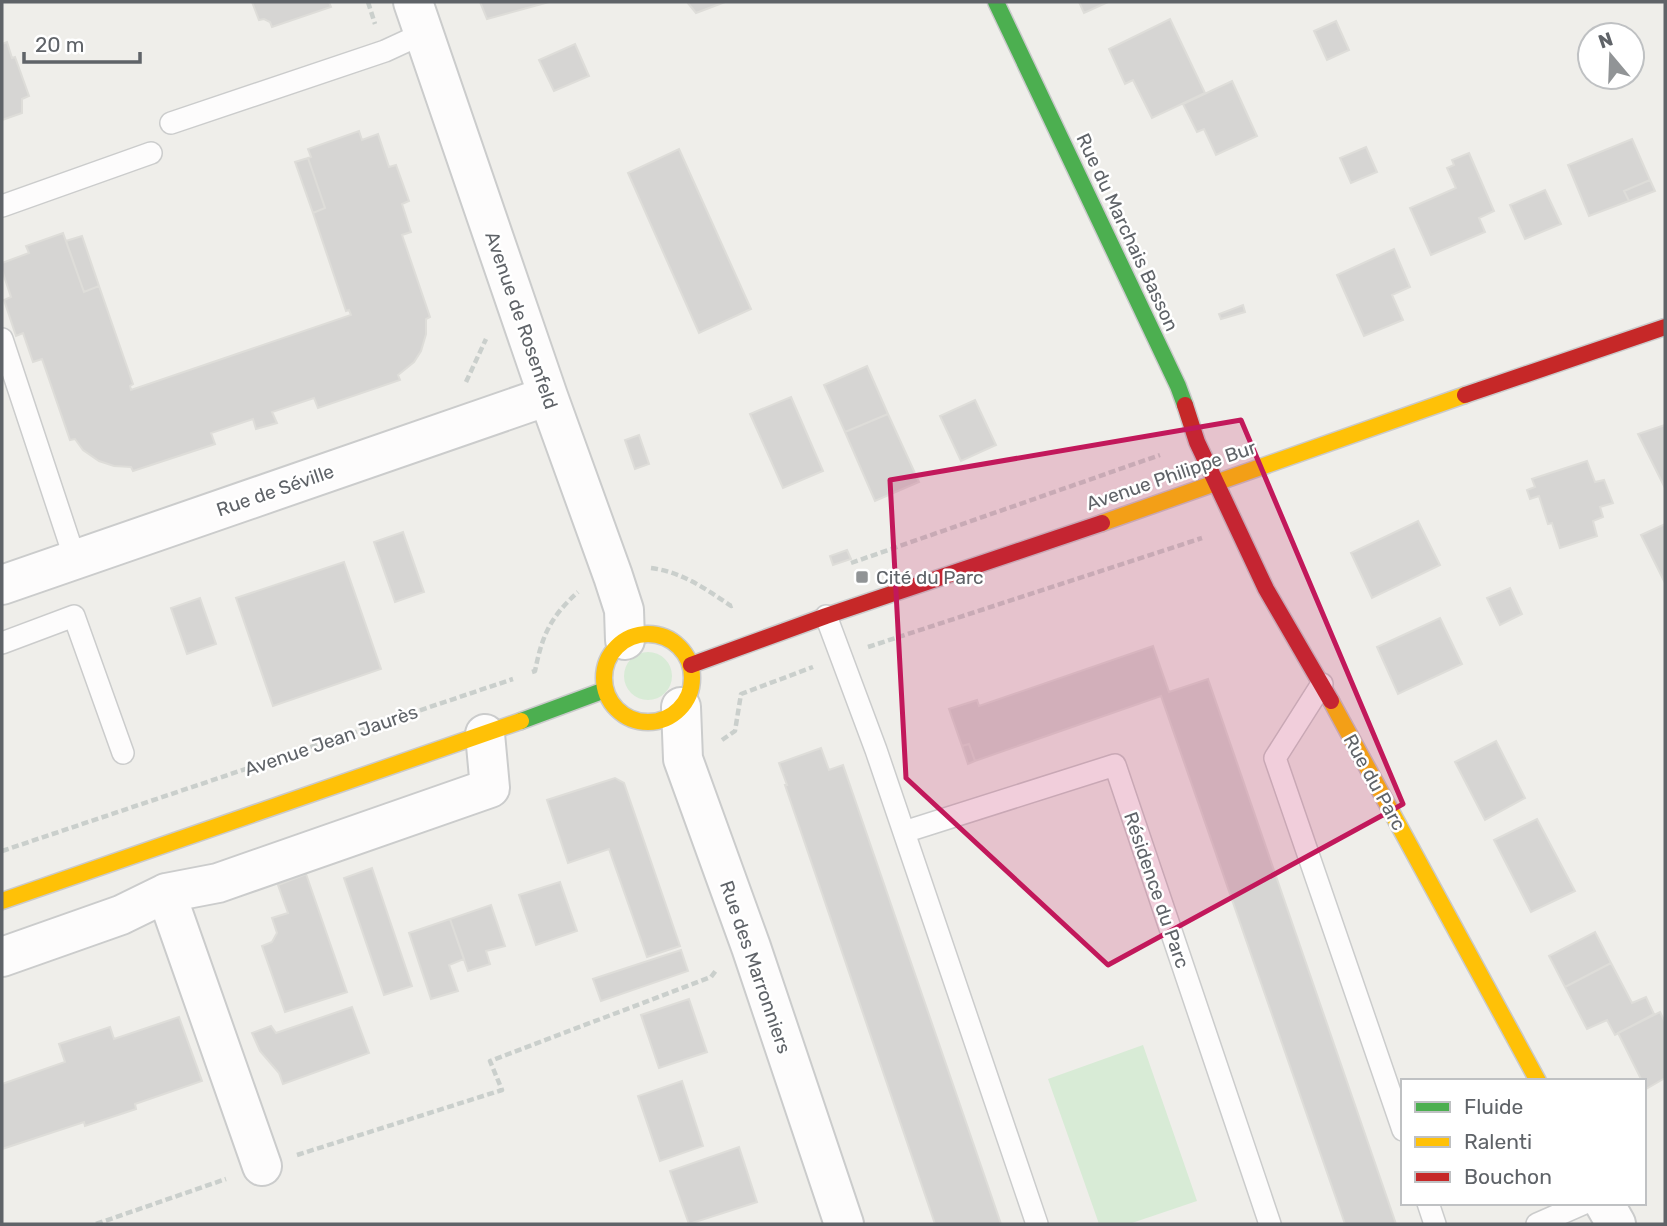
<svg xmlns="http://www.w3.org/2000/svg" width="1667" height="1226" font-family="Rubik,sans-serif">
  <rect width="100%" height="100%" fill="#efeeea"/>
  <path fill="#d8ebd6" d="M624 676a24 24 0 1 1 48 0a24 24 0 1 1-48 0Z
    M 1143,1045 L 1197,1201 L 1129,1224 L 1099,1224 L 1048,1079 Z"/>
  <path fill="#d6d5d3" stroke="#deddd9" stroke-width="2" d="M 252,2 L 329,2 L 331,7 L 272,27 L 270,22 L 264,19 L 259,20 Z
    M 480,2 L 549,2 L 487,19 Z
    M 687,2 L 725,2 L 696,13 Z
    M 1079,2 L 1108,2 L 1084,13 Z
    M 1170,19 L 1205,93 L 1152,118 L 1133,80 L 1125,84 L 1109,49 Z
    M 1336,21 L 1349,50 L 1327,60 L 1314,31 Z
    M 7,42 L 12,58 L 15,57 L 29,96 L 22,99 L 22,113 L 2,120 L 2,44 Z
    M 575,44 L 589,76 L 554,91 L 539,60 Z
    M 1232,81 L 1257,136 L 1216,155 L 1204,129 L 1197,132 L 1183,104 Z
    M 359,131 L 362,140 L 378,134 L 389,167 L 396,165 L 409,201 L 402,204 L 411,232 L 402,235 L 430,317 L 426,319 L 426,334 L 421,351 L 414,362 L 398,375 L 400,380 L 318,408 L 314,398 L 272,412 L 277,423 L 256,429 L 253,419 L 211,433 L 215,444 L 133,471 L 131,467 L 114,466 L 99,461 L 83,450 L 75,439 L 70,440 L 42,359 L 33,362 L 23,333 L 16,336 L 4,300 L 11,297 L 2,270 L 2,263 L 29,253 L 26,246 L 63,233 L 84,292 L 99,286 L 133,384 L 130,386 L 131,390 L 351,315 L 349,310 L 346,311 L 313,213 L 325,208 L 308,158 L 311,157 L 308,149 Z
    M 1632,139 L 1650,180 L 1624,191 L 1629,201 L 1589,216 L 1568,165 Z
    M 1366,147 L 1377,172 L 1351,183 L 1340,158 Z
    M 679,149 L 751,309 L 699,333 L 628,173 Z
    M 1469,153 L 1494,211 L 1479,218 L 1485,232 L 1431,255 L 1410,208 L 1456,188 L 1447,168 L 1454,165 L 1452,160 Z
    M 308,158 L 325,208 L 313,213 L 295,162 Z
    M 1650,180 L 1655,191 L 1629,201 L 1624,191 Z
    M 1545,190 L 1561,224 L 1525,239 L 1510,205 Z
    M 82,236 L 99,286 L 84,292 L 66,241 Z
    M 1394,249 L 1410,287 L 1392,295 L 1403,320 L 1364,336 L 1337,275 Z
    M 1243,305 L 1245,312 L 1221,319 L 1219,314 Z
    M 867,366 L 888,414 L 845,432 L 824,385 Z
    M 791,397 L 823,471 L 783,488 L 750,414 Z
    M 975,400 L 996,445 L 961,461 L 940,416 Z
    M 888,414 L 919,482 L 875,501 L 845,432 Z
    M 1665,425 L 1665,488 L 1638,434 Z
    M 639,435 L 649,464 L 635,469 L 625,440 Z
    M 1587,461 L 1595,482 L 1604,480 L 1613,503 L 1600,507 L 1603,517 L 1593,521 L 1597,536 L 1560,548 L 1552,523 L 1548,524 L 1539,496 L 1530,499 L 1527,490 L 1535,487 L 1532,479 Z
    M 1418,521 L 1440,565 L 1372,598 L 1351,553 Z
    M 1665,524 L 1665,583 L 1641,535 Z
    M 403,532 L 424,592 L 395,602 L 374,542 Z
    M 847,550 L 851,559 L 833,565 L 830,556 Z
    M 344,562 L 381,669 L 273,706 L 236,598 Z
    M 1510,588 L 1522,614 L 1500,625 L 1487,598 Z
    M 200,598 L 216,644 L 187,654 L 171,608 Z
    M 1440,618 L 1462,664 L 1398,694 L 1377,647 Z
    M 1153,646 L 1169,692 L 1208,679 L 1396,1224 L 1345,1224 L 1161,696 L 975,761 L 969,744 L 962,746 L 949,709 L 977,700 L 979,706 Z
    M 1496,741 L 1525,798 L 1485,820 L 1455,762 Z
    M 969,744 L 975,761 L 968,764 L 962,746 Z
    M 821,748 L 829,770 L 843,765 L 1001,1224 L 935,1224 L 785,785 L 787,785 L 779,763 Z
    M 615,778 L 624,783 L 680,946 L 647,957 L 609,849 L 568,863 L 547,800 Z
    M 1537,819 L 1575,891 L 1531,912 L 1494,840 Z
    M 372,868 L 412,986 L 384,995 L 344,878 Z
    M 306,874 L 347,992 L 285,1012 L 262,946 L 272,942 L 277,933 L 272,918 L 288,913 L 278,885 Z
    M 560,882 L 577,931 L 536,945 L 519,895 Z
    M 491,905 L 505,946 L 486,951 L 490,964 L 468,971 L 450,919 Z
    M 450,919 L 464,959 L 449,965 L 458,991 L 431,999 L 409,933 Z
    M 1595,932 L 1611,963 L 1565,987 L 1549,956 Z
    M 681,950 L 688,971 L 601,1001 L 593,979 Z
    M 1611,963 L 1632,1003 L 1646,997 L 1654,1014 L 1615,1035 L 1607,1020 L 1587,1029 L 1565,987 Z
    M 689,999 L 707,1052 L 659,1068 L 641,1015 Z
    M 352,1007 L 369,1053 L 283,1084 L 279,1073 L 260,1051 L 252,1033 L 271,1026 L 276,1033 Z
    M 1660,1012 L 1665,1022 L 1665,1078 L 1646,1089 L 1644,1081 L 1642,1081 L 1618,1033 Z
    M 179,1017 L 202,1081 L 135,1104 L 136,1109 L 85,1126 L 84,1122 L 2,1149 L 2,1084 L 65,1062 L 59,1044 L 110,1027 L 114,1039 Z
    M 682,1081 L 703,1146 L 660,1161 L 638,1096 Z
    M 739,1147 L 757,1202 L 689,1224 L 670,1171 Z"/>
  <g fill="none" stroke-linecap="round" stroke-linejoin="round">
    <g stroke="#cbcccc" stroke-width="24">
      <path id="lane" d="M 171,123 L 385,51 L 424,33
        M 2,206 L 151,153
        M 2,339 L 75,559
        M 826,616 L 876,750 L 1037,1224
        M 2,643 L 74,616 L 123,753
        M 1322,684 L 1275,758 L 1403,1130
        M 904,832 L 1115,765 L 1270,1224
        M 1428,1203 L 1435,1224
        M 1537,1224 L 1585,1203"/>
    </g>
    <g stroke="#cbcccc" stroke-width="42">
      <path id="street" d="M 413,2 L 548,396 L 613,576 L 624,610 L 625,640
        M 2,585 L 548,396
        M 681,707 L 683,759 L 751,947 L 844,1224
        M 166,893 L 262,1166
        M 2,957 L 121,915 L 166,893 L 218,883 L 490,788 L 485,734
        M 1604,1203 L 1616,1224"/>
    </g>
    <g stroke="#cacacb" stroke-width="19">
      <path id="fast" d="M 996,2 L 1178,386 L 1185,405
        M 521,721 L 605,690"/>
    </g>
    <g stroke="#cacacb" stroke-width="19">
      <path id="slow" d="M 1102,523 L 1465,395
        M604 678a44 44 0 1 1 88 0a44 44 0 1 1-88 0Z
        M 1331,701 L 1538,1081
        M 2,901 L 521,721"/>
    </g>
    <g stroke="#cacacb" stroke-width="19">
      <path id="jam" d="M 1465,395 L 1665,327
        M 1185,405 L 1197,442 L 1266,589 L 1331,701
        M 691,665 L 826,616 L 1102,523"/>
    </g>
    <path stroke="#cacfcc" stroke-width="4.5" stroke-dasharray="7 3.5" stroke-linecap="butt" d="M 368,2 L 375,24
      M 466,382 L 486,339
      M 851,563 L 1160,455
      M 651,568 C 682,572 706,589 731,606 L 734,605
      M 868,647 L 1202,538
      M 532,672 L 535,671 C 542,636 550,617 578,592
      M 722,740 L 735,731 L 741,694 L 813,667
      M 2,851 L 513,679
      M 297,1155 L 502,1090 L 490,1061 L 711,977 L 717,969
      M 96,1224 L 226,1179"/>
    <use href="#lane" stroke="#fdfcfc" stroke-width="21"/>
    <use href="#street" stroke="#fdfcfc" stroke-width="38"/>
    <use href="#fast" stroke="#4caf50" stroke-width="16"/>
    <use href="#slow" stroke="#ffc107" stroke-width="16"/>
    <use href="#jam" stroke="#c62828" stroke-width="16"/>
  </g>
  <path fill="#c2185b" fill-opacity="0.2" stroke="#c2185b" stroke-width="5" stroke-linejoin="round" d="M 1241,420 L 1403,804 L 1108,965 L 906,778 L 890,480 Z"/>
  <rect fill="#919496" stroke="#fff" stroke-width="2.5" x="855" y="570" width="14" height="14" rx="3.5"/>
  <g text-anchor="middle" stroke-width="5" stroke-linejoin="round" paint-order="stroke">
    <g font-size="19" fill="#5f6368" stroke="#fff">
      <text transform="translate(1128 232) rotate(65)" y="7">Rue du Marchais Basson</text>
      <text transform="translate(522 320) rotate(71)" y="7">Avenue de Rosenfeld</text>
      <text transform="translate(1171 475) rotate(-19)" y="7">Avenue Philippe Bur</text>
      <text transform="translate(275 490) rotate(-19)" y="7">Rue de Séville</text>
      <text transform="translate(331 740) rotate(-19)" y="7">Avenue Jean Jaurès</text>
      <text transform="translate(1375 782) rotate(61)" y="7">Rue du Parc</text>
      <text transform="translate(1157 890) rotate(71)" y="7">Résidence du Parc</text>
      <text transform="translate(756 967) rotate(71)" y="7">Rue des Marronniers</text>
    </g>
    <g font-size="19" fill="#5f6368" stroke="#fff" text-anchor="start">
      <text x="876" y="584">Cité du Parc</text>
    </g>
  </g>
  <rect width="1667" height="1226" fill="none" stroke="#5f6368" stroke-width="7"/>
  <rect x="1401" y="1079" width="245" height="126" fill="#ffffff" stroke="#bfc1c3" stroke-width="2"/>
  <rect x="1415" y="1102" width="35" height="10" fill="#4caf50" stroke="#bfc1c3" stroke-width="2"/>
  <text x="1464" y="1114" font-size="21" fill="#5f6368">Fluide</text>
  <rect x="1415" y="1137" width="35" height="10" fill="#ffc107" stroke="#bfc1c3" stroke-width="2"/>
  <text x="1464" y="1149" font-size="21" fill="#5f6368">Ralenti</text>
  <rect x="1415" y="1172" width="35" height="10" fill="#c62828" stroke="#bfc1c3" stroke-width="2"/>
  <text x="1464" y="1184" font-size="21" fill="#5f6368">Bouchon</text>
  <g transform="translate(1611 56) rotate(341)"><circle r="33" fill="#ffffff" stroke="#bfc1c3" stroke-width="2"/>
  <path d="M0-5L12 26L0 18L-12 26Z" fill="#919496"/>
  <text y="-10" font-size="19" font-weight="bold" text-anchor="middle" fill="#5f6368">N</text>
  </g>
  <path d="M24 52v10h116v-10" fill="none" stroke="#5f6368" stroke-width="3.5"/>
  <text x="35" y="52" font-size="21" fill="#5f6368" stroke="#ffffff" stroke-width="5" paint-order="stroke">20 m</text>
</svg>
